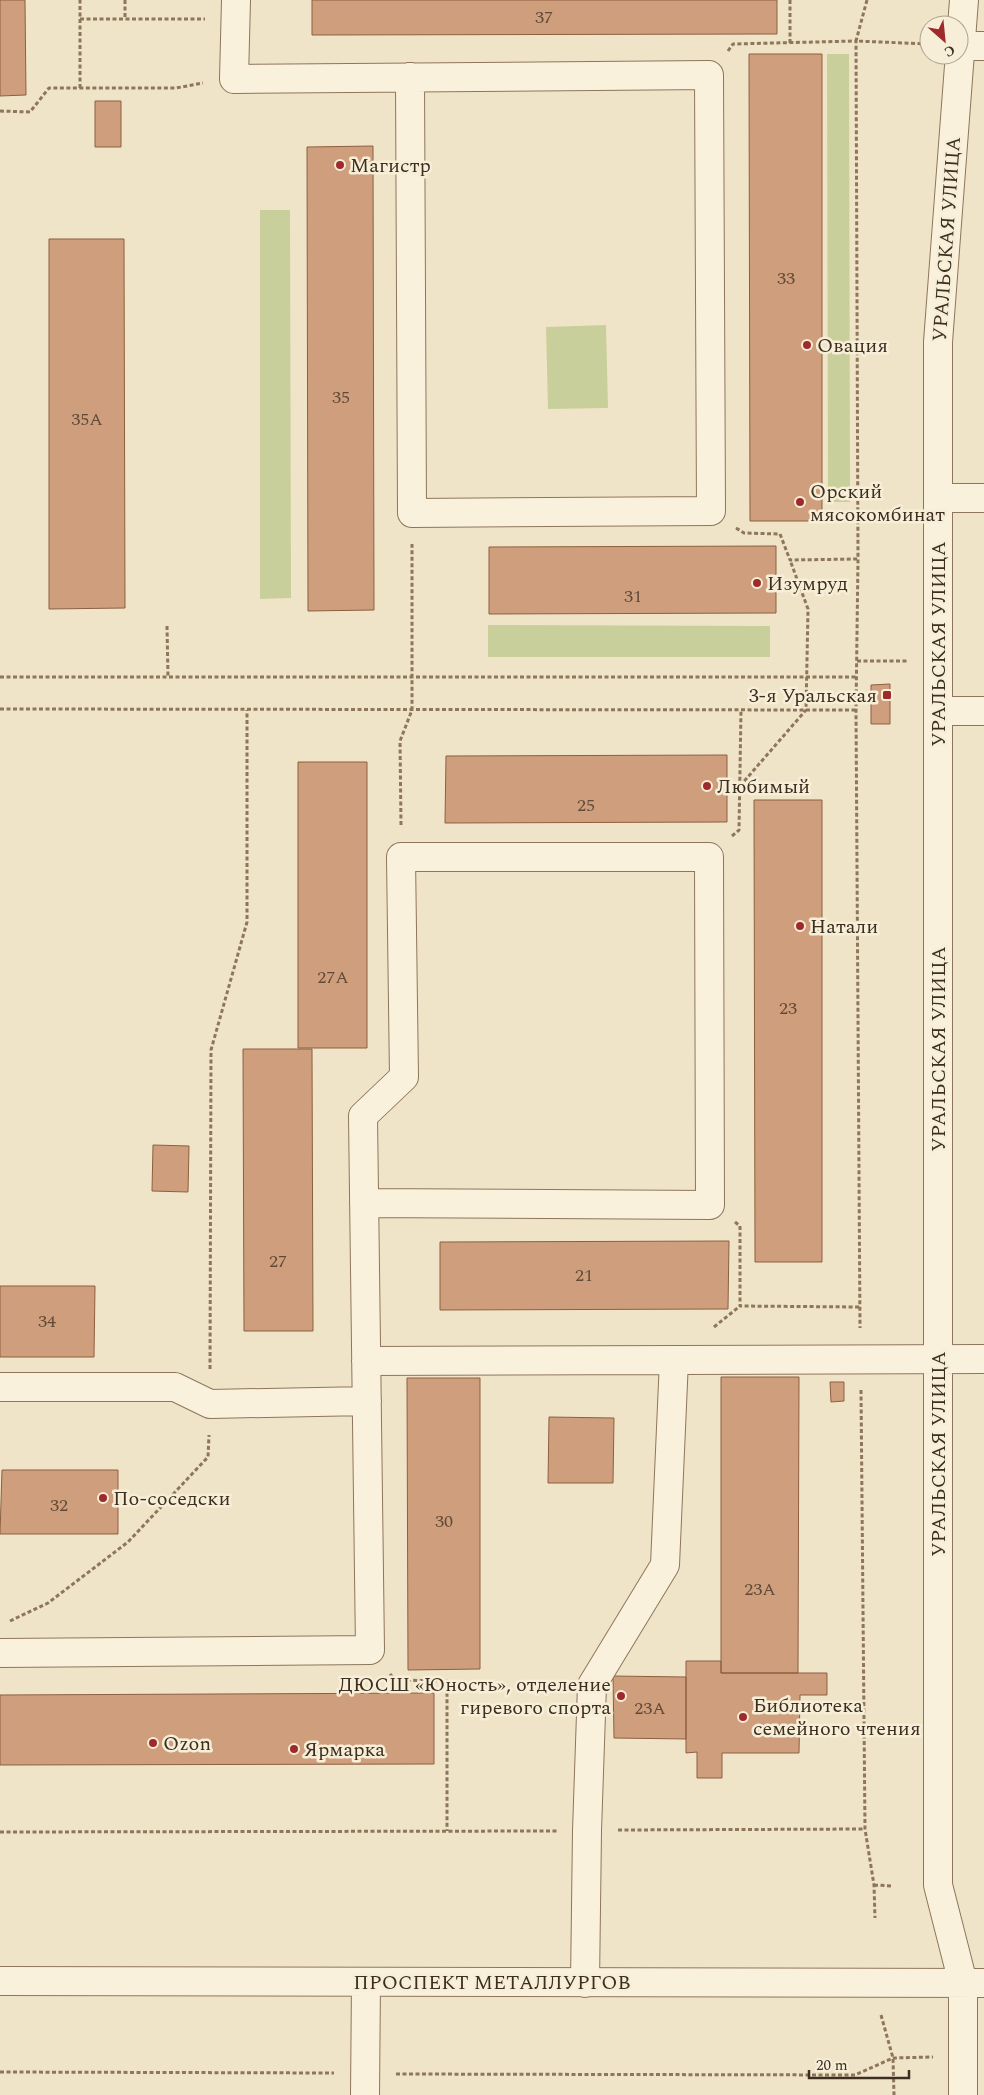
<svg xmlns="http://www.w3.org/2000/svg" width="984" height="2095" font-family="Spectral,serif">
  <rect width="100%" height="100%" fill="#f0e4c8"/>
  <path fill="#c9cf9b" d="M 827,54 L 849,54 L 850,502 L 828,502 Z
    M 260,210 L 290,210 L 291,598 L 260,599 Z
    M 606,325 L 608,408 L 548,409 L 546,327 Z
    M 488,625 L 770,626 L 770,657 L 488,657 Z"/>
  <path fill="#cf9f7d" stroke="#8d5f41" d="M 0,0 L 25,0 L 26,95 L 0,96 Z
    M 312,0 L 777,0 L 777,34 L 312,35 Z
    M 749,54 L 822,54 L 822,521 L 750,521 Z
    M 95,101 L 121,101 L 121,147 L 95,147 Z
    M 373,146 L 374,610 L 308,611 L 307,147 Z
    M 49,239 L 124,239 L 125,608 L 49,609 Z
    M 776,546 L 776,613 L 489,614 L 489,547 Z
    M 890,684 L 890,724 L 871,724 L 871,685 Z
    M 727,755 L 727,822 L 445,823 L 446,756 Z
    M 298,762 L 367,762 L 367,1048 L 298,1048 Z
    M 754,800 L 822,800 L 822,1262 L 755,1262 Z
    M 243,1049 L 312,1049 L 313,1331 L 244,1331 Z
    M 153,1145 L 189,1146 L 188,1192 L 152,1191 Z
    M 729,1241 L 728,1309 L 440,1310 L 440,1242 Z
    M 0,1286 L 95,1286 L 94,1357 L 0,1357 Z
    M 721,1377 L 799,1377 L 798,1673 L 721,1673 Z
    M 407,1378 L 480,1378 L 480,1669 L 408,1670 Z
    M 830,1382 L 844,1382 L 844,1401 L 831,1402 Z
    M 549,1417 L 614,1418 L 613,1483 L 548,1483 Z
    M 2,1470 L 118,1470 L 118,1534 L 0,1534 Z
    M 686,1661 L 721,1661 L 721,1673 L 827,1673 L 827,1695 L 800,1695 L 799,1753 L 722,1753 L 722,1778 L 697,1778 L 697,1752 L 686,1753 Z
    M 613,1676 L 686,1677 L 686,1739 L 614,1738 Z
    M 434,1693 L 434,1764 L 0,1765 L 0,1695 Z"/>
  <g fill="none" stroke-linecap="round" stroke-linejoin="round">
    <g stroke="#8d765c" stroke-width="30">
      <path id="minor" d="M 236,0 L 234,79 L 709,75 L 711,511 L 412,513 L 410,77
        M 961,46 L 984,46
        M 938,498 L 984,498
        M 938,711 L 984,711
        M 366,1361 L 984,1359
        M 0,1387 L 175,1387 L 210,1404 L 367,1401
        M 0,1653 L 370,1650 L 363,1116 L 404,1077 L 401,857 L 709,857 L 710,1205 L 364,1203
        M 0,1981 L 984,1983
        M 585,1983 L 587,1831 L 592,1685 L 665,1565 L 674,1360
        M 365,2095 L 366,1982
        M 963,2095 L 963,1983 L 938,1885 L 938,342 L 964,0"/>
    </g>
    <path stroke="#8d765c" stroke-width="3" stroke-dasharray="4 2.5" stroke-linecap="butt" d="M 125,0 L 125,18
      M 867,0 L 856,41 L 929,44
      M 80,19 L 205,19
      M 790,43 L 790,0
      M 728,51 L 733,44 L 856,41 L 858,559 L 856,710 L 860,1328
      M 80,88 L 80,0
      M 0,111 L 30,112 L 49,88 L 176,88 L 203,83
      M 736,528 L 744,533 L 780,534 L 790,560 L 858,559
      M 167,626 L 168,677
      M 857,661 L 907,661
      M 0,677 L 856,677
      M 0,709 L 856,710
      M 740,786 L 806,710 L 808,609 L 790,560
      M 401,825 L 400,741 L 412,710 L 412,544
      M 732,836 L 739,830 L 741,710
      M 735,1222 L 740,1226 L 740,1306 L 860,1307
      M 714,1327 L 740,1306
      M 210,1369 L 211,1050 L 247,922 L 247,710
      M 861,1390 L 865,1829 L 874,1885 L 875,1918
      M 10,1621 L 48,1603 L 128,1542 L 208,1457 L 209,1435
      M 390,1674 L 395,1680 L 447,1681 L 447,1831
      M 618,1830 L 865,1829
      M 0,1832 L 557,1831
      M 874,1885 L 893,1886
      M 881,2015 L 893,2058 L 894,2095
      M 0,2072 L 334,2073
      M 396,2074 L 855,2075 L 893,2058 L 933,2057"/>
    <use href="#minor" stroke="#faf1dc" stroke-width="28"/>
  </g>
  <g fill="#9e2a2b" stroke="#f7eed8" stroke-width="2">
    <circle cx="340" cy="165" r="5"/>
    <circle cx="807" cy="345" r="5"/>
    <circle cx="800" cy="502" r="5"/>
    <circle cx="757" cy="583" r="5"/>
    <rect x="882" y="690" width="10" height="10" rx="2.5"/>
    <circle cx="707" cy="786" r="5"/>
    <circle cx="800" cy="926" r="5"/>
    <circle cx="103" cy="1498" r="5"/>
    <circle cx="621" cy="1696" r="5"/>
    <circle cx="743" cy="1717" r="5"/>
    <circle cx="153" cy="1743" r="5"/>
    <circle cx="294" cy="1749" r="5"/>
  </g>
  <g text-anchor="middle" stroke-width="5" stroke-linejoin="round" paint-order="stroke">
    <g font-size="18" fill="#624a37">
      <text x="544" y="23">37</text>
      <text x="786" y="284">33</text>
      <text x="341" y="403">35</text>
      <text x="87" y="425">35А</text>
      <text x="633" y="602">31</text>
      <text x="586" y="811">25</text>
      <text x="333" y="983">27А</text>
      <text x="788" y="1014">23</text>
      <text x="278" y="1267">27</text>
      <text x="584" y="1281">21</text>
      <text x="47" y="1327">34</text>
      <text x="59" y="1511">32</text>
      <text x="444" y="1527">30</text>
      <text x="760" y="1595">23А</text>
      <text x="650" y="1714">23А</text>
    </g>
    <g font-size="20" fill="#3d2e20" stroke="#f7eed8" text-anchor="start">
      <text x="350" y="172">Магистр</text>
      <text x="817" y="352">Овация</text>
      <text x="810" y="498">Орский<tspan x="810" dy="23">мясокомбинат</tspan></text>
      <text x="767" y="590">Изумруд</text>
      <text x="877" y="702" text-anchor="end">3-я Уральская</text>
      <text x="717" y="793">Любимый</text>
      <text x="810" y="933">Натали</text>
      <text x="113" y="1505">По-соседски</text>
      <text x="611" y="1691" text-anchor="end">ДЮСШ «Юность», отделение<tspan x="611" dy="23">гиревого спорта</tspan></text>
      <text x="753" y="1712">Библиотека<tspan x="753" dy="23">семейного чтения</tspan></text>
      <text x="163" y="1750">Ozon</text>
      <text x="304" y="1756">Ярмарка</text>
    </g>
    <g font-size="20" fill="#3d2e20" stroke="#f7eed8">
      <text transform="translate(946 239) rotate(-86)" y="7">УРАЛЬСКАЯ УЛИЦА</text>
      <text transform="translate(938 644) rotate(-90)" y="7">УРАЛЬСКАЯ УЛИЦА</text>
      <text transform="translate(938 1049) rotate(-90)" y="7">УРАЛЬСКАЯ УЛИЦА</text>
      <text transform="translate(938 1454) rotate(-90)" y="7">УРАЛЬСКАЯ УЛИЦА</text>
      <text x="492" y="1989">ПРОСПЕКТ МЕТАЛЛУРГОВ</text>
    </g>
  </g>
  <g transform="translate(944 40) rotate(153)"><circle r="24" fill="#f7eed8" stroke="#ada18e"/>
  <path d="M0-4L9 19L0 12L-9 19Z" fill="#9e2a2b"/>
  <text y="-8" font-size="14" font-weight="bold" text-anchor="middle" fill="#3d2e20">С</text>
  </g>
  <path d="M809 2070v8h100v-8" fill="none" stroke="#3d2e20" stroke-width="2.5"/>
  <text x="816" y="2070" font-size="15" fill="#3d2e20" stroke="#f7eed8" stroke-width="4" paint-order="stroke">20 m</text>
</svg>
